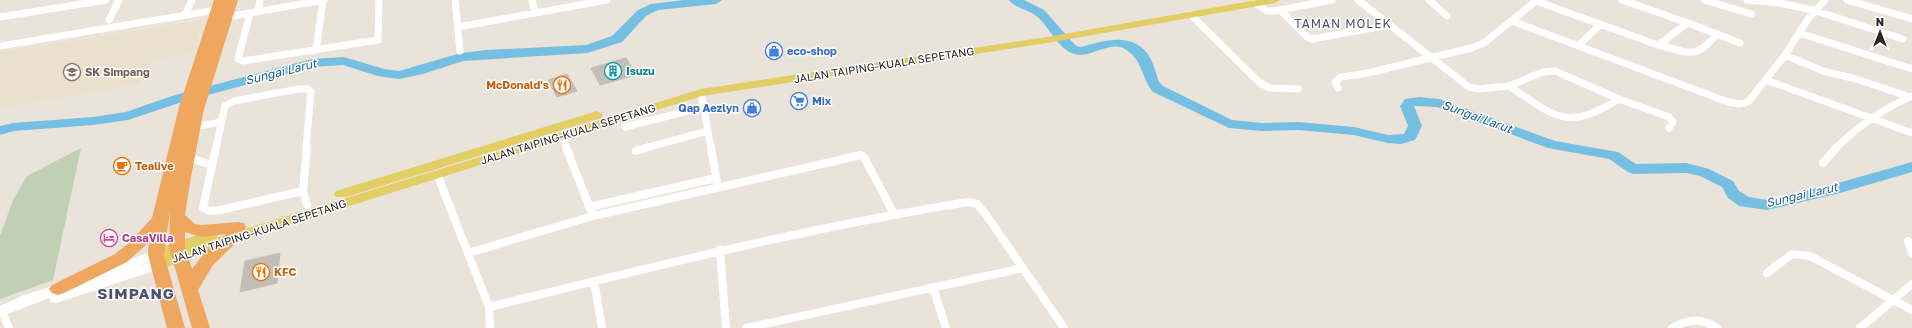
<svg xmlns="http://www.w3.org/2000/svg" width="1912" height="328" font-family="'Golos Text',sans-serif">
  <rect width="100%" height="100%" fill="#e9e3da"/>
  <path fill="#e9e1cb" d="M 204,20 L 192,53 L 151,61 L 139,84 L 0,108 L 0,52 Z"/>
  <path fill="#c0d1b3" d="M 81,148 L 53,280 L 0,299 L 0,236 L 13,200 L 27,176 Z"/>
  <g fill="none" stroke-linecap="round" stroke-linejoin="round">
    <path fill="#75bfe2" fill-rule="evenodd" d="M 684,0 L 722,0 L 716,4 L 658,10 L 646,16 L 622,42 L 587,53 L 463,61 L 423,74 L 399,79 L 378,76 L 343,65 L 312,67 L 182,102 L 128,120 L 93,125 L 14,131 L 0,135 L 0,126 L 13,123 L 93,117 L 126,112 L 172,96 L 312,59 L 344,57 L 384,69 L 399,71 L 461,53 L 486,50 L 586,45 L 612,36 L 638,10 L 651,4 Z
      M 1009,0 L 1024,0 L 1044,10 L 1076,46 L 1081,47 C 1103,41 1130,32 1147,53 C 1153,61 1156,73 1159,82 L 1163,86 L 1232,120 L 1262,123 L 1299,122 L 1354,127 L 1388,135 L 1404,134 L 1408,126 L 1400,106 L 1405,99 L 1419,97 L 1439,99 L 1555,141 L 1618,152 L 1636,164 L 1686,163 L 1709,169 L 1733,181 L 1739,191 L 1749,197 L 1767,200 L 1838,183 L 1912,162 L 1912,172 L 1840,193 L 1767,210 L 1739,206 L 1728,198 L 1722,187 L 1700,176 L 1686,173 L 1633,174 L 1628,172 L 1609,159 L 1548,148 L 1437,107 L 1414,106 L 1422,126 L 1415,140 L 1401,144 L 1388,143 L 1354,135 L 1299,130 L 1262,131 L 1229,128 L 1153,92 C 1141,77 1143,60 1125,49 C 1112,41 1094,55 1080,55 C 1059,54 1051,27 1035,15 C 1028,10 1015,8 1009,0 Z"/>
  </g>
  <path fill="#c1bdb7" stroke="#c4bfb4" d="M 626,58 L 636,75 L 600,85 L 591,68 Z
    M 567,74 L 577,91 L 557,97 L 548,80 Z
    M 280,253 L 277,283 L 240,292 L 245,261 Z"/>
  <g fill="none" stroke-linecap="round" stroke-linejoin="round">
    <path stroke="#fff" stroke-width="7" d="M 455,0 L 460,51
      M 532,0 L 535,13
      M 1358,0 L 1469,87 L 1480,89 L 1509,86 L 1543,72 L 1555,71 L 1619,99 L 1669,117 L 1673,122 L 1669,128
      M 1429,0 L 1447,16
      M 1622,0 L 1688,23 L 1658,45
      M 1704,0 L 1751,14
      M 1747,0 L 1780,3 L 1816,11 L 1903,39
      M 1847,0 L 1912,19
      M 1536,1 L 1658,45 L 1685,52 L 1695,52 L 1703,48 L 1718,34
      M 1255,3 L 1267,11 L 1274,11 L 1332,0
      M 1280,10 L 1307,37 L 1312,39 L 1390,25
      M 258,12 L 260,0
      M 250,13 L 238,59 L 243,61 L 378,40 L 379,0
      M 185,15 L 192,0
      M 1191,15 L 1260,83 L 1270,88 L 1298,89
      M 0,17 L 106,0
      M 227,17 L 324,0
      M 109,20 L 119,0
      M 1512,21 L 1728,102 L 1739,104 L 1748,102 L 1785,55 L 1808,19 L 1825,0
      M 1688,23 L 1740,43
      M 458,27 L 607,0
      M 1799,33 L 1912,69
      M 0,46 L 216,10
      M 1578,46 L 1600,25
      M 316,50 L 323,0
      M 1785,55 L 1823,71 L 1856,79 L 1910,97
      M 1766,80 L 1912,133
      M 1509,86 C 1556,117 1566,132 1619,99
      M 1338,88 L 1335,82 L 1341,77 L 1368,73 L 1471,48 L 1484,43 L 1537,0
      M 701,93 L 711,148
      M 193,127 L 222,122
      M 625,127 L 703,107
      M 562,136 L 567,148
      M 216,148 L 225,106 L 234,101 L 299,89 L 308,89 L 311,92 L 306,148
      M 645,148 L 708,131
      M 1836,148 C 1859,125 1883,109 1912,96"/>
    <path stroke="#fff" stroke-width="8" d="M 216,147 L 203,208 L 209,211 L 220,210 L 303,191
      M 566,147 L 591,211
      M 711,147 L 717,183
      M 636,151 L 649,147
      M 187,157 L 212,165
      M 1823,163 L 1837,147
      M 437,174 L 489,307 L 490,328
      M 303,191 L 307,205
      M 303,191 L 307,147
      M 589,207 L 716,178
      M 1908,241 L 1912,253
      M 720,250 L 726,328
      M 468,253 L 593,216 L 861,155 L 864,157 L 894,214
      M 1767,273 L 1792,254 L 1810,256 L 1912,310
      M 594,281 L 602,328
      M 933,287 L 946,328
      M 489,307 C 648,268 806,228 968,202 L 977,204 L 987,216 L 1064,328
      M 2,311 L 9,328
      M 746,328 L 1023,268
      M 1672,328 C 1689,319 1700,317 1717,328
      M 1860,328 L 1912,284"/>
    <path fill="#fff" fill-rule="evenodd" d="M 156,250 L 161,252 L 163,255 L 161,258 L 132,268 L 158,260 L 163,262 L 165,265 L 163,268 L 56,303 L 51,302 L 49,298 L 0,317 L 0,306 L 24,295 L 66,282 L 71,283 L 73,288 L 83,284 L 78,280 L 80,277 Z"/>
    <path fill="#e3cd65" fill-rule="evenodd" d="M 1257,0 L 1280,0 L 1275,3 L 1047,43 L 702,96 L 208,250 L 163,269 L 158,270 L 153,269 L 151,265 L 153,261 L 157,260 L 151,259 L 149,255 L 151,251 L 206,232 L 211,230 L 216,232 L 218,235 L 216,238 L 701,89 L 1047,37 Z
      M 597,111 L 603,115 L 601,118 L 346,197 L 336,197 L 334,194 L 336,191 Z"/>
    <path fill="#efa65f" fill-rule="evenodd" d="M 214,0 L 238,0 L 204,109 L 191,177 L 185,215 L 195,224 L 202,225 L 238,222 L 244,223 L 246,227 L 244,231 L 233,233 L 237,234 L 239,238 L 237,242 L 213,265 L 198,290 L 210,328 L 192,328 L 169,247 L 170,211 L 164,255 L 185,328 L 167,328 L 148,255 L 149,242 L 127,262 L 64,293 L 58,295 L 52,293 L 49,289 L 52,285 L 115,254 L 129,243 L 152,218 L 179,107 ZM 185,232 L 202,237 L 226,234 L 206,251 L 192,269 L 185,247 Z"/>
  </g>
  <defs>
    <g id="shop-ring" transform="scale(0.9)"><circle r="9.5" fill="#fff" stroke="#3f7fe0" stroke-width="1.5"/><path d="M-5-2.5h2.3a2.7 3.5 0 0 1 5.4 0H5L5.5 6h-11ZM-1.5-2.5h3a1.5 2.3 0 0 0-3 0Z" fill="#3f7fe0"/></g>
    <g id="building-ring" transform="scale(0.9)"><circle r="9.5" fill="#fff" stroke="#0f9aa8" stroke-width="1.5"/><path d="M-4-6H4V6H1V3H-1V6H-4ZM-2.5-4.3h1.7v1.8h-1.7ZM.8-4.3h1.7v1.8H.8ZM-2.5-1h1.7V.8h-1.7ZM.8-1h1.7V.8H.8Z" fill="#0f9aa8"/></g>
    <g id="school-ring" transform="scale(0.9)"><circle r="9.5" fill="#fff" stroke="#8d6e63" stroke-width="1.5"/><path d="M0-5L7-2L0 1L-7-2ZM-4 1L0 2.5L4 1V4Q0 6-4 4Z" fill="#8d6e63"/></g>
    <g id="restaurant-ring" transform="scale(0.9)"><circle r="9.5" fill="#fff" stroke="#e8710a" stroke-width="1.5"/><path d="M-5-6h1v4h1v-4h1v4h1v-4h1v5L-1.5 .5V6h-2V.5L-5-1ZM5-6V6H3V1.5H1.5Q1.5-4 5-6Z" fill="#e8710a"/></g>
    <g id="supermarket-ring" transform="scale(0.9)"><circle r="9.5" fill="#fff" stroke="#3f7fe0" stroke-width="1.5"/><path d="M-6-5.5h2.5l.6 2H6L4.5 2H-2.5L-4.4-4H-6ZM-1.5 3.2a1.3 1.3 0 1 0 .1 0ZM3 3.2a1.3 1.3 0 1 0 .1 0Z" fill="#3f7fe0"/></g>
    <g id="cafe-ring" transform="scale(0.9)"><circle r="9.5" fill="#fff" stroke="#e8710a" stroke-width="1.5"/><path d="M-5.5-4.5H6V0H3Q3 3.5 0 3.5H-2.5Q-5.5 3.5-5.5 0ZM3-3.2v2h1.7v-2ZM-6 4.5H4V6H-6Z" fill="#e8710a"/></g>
    <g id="hotel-ring" transform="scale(0.9)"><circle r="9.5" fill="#fff" stroke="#d1479c" stroke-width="1.5"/><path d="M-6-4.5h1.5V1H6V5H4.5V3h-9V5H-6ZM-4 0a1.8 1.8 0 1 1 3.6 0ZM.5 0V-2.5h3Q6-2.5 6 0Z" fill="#d1479c"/></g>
  </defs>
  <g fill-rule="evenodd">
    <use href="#shop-ring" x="774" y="51"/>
    <use href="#building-ring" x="613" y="71"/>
    <use href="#school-ring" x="72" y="72"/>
    <use href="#restaurant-ring" x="562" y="85"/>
    <use href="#supermarket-ring" x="799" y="101"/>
    <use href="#shop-ring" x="752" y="108"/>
    <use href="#cafe-ring" x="122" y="166"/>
    <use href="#hotel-ring" x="109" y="238"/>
    <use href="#restaurant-ring" x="261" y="272"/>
  </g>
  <g text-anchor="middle" stroke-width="3" stroke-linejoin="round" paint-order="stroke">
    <g font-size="11" font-weight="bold" fill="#366cbe" stroke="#fff" text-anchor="start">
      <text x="787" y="55">eco-shop</text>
      <text x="812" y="105">Mix</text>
      <text x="739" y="112" text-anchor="end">Qap Aezlyn</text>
    </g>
    <g font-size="11" fill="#272727" stroke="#fff">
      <text transform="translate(884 65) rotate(-9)" y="4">JALAN TAIPING-KUALA SEPETANG</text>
      <text transform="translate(568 134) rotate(-17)" y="4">JALAN TAIPING-KUALA SEPETANG</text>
      <text transform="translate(259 231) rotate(-18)" y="4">JALAN TAIPING-KUALA SEPETANG</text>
    </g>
    <g font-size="11" font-weight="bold" fill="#0d838f" stroke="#fff" text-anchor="start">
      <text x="626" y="75">Isuzu</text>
    </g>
    <g font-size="11" font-weight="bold" fill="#785e54" stroke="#fff" text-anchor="start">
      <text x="85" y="76">SK Simpang</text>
    </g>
    <g font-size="11" font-weight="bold" fill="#c56008" stroke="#fff" text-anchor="start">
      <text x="549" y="89" text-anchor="end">McDonald's</text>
      <text x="135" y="170">Tealive</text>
      <text x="274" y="276">KFC</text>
    </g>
    <g font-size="11" font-weight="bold" fill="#b23c85" stroke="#fff" text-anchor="start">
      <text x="122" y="242">CasaVilla</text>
    </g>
    <g font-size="12" letter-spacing="1" fill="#4c5173" stroke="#fff">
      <text x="1343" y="28">TAMAN MOLEK</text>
    </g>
    <g font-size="12" font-style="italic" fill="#195d8a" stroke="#fff">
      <text transform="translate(281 72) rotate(-14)" y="4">Sungai Larut</text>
      <text transform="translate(1477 117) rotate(20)" y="4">Sungai Larut</text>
      <text transform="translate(1802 195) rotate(-13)" y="4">Sungai Larut</text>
    </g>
    <g font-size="15" font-weight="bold" letter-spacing="1" fill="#4c5173" stroke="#fff">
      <text x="136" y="299">SIMPANG</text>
    </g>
  </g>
  <g transform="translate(1880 32)" stroke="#ffffff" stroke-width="3" paint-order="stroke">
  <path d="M0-3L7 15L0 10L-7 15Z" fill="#272727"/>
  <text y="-6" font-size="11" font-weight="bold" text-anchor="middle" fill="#272727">N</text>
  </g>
</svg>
